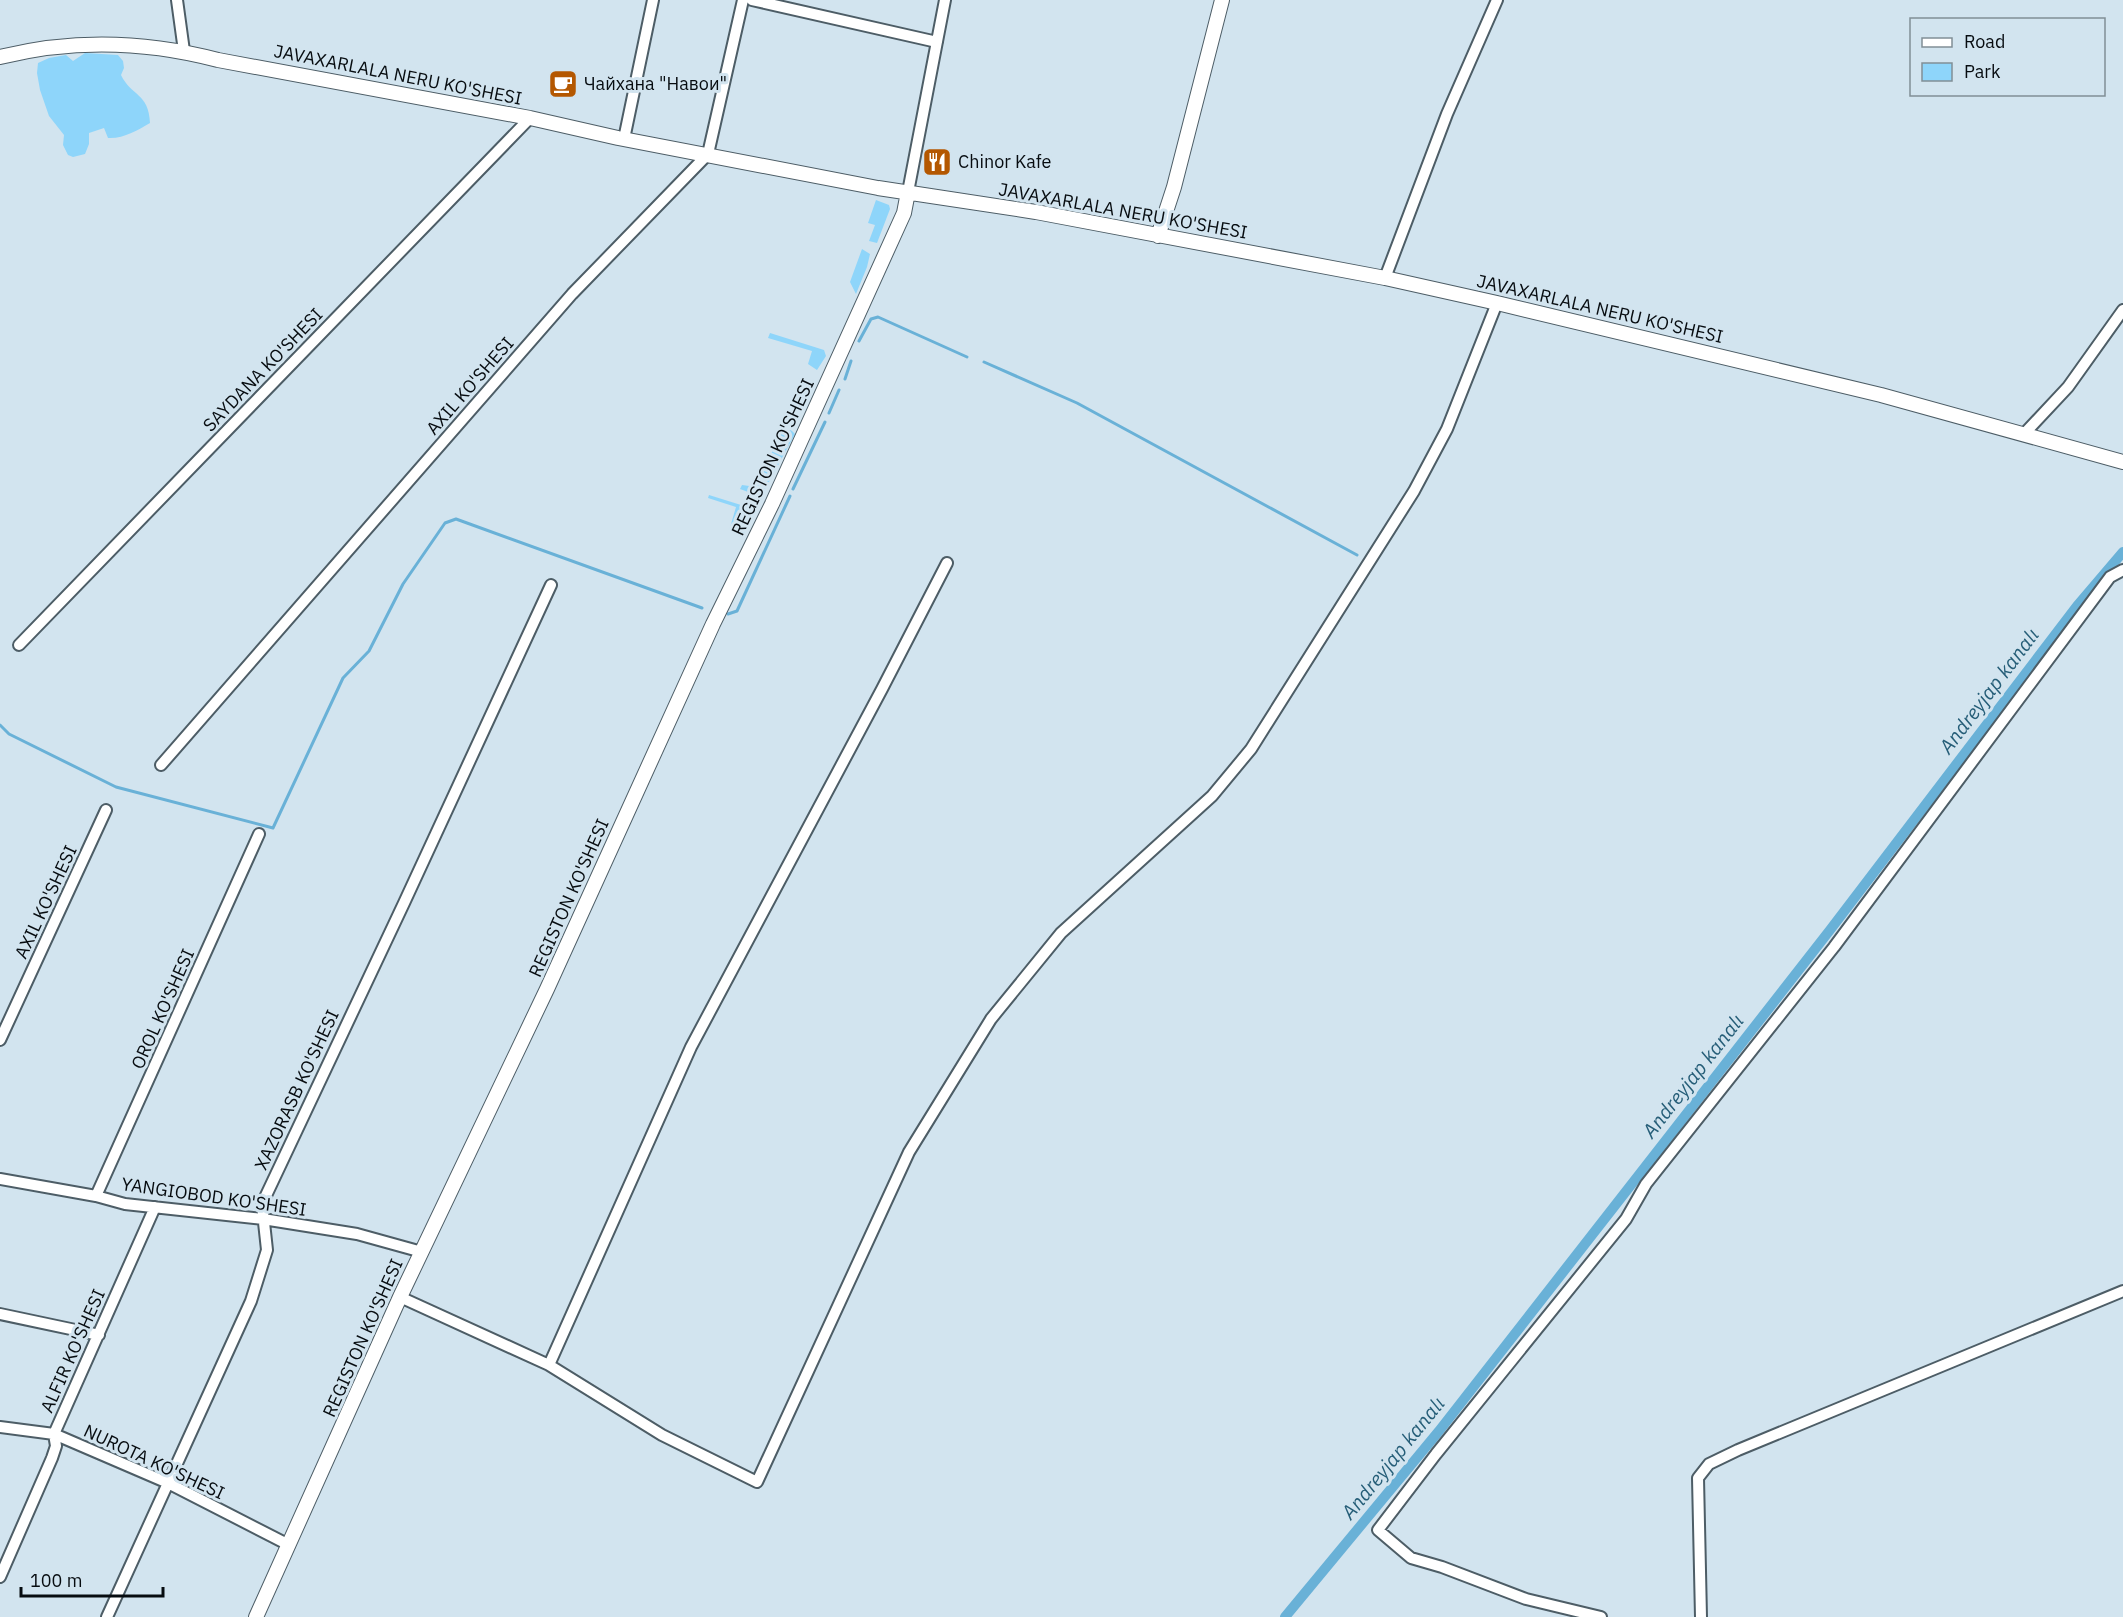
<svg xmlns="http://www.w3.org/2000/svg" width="2123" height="1617" font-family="'IBM Plex Sans',sans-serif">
  <rect width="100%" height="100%" fill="#d2e4ef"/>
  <path fill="#8ed5fa" d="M 85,53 L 118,55 L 123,61 L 124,68 L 121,75 C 131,96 149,93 150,123 C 138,130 123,139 108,138 L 104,128 L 89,133 L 89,144 L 85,154 L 73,157 L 68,155 L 63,145 L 64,135 L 49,116 L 40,90 L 37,73 L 38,63 L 49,58 L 66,55 L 73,61 Z
    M 876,200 L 889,205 L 890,209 L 877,243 L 869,241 L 875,225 L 868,223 Z
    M 862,249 L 870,254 L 867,267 L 856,294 L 850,282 Z
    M 770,333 L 824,350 L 826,356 L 817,370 L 808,364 L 812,351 L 768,338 Z
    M 791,430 L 795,434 L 763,493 L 759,496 L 740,489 L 742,485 L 757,487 L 781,431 Z
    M 709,495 L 757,510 L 743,536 L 729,531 L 736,507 L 708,498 Z"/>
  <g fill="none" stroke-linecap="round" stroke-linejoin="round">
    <path stroke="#69b1d7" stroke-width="3" d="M 859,341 L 871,319 L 878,317 L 967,357
      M 984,362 L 1077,403 L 1357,555
      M 845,379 L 851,361
      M 829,413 L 839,390
      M 793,489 L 825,422
      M 728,614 L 737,611 L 790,496
      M 0,725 L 9,734 L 116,787 L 273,828 L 343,678 L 369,651 L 403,584 L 445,523 L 456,519 L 702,608"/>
    <path stroke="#69b1d7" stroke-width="10" d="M 1285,1617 L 1439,1431 L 1830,930 L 2077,606 L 2123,552"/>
    <g stroke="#4d5d66" stroke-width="14">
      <path id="minor" d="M 177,0 L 184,51
        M 752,0 L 937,42
        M 624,139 L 653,0
        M 908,192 L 945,0
        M 1385,278 L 1447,114 L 1497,0
        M 2024,434 L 2068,387 L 2123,310
        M 19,645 L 530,118
        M 161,765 L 572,294 L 708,154 L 743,0
        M 0,1040 L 106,810
        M 0,1179 L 96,1196 L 125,1204 L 263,1219 L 357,1234 L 422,1252
        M 96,1196 L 259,834
        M 400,1297 L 549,1365 L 662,1435 L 757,1482 L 909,1152 L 991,1019 L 1061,933 L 1212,796 L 1251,749 L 1414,491 L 1447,429 L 1497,303
        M 0,1314 L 99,1335
        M 549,1365 L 691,1047 L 882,689 L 947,563
        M 0,1427 L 54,1434 L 168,1483 L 289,1545
        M 0,1577 L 52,1458 L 56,1446 L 54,1434 L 155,1207
        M 107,1617 L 251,1301 L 267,1250 L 262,1204 L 404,903 L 551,585
        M 1601,1617 L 1526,1599 L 1442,1567 L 1411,1558 L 1378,1530 L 1436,1454 L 1626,1219 L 1646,1184 L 1834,947 L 2110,577 L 2123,570
        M 1701,1617 L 1698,1478 L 1709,1464 L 1738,1450 L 2123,1291"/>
    </g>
    <g stroke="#4d5d66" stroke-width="16">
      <path id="tertiary" d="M 0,57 C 72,39 146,41 218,60 L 530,118 L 618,138 L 878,188 L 1036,212 L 1385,278 L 1497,303 L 1881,395 L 2123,462
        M 1158,236 L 1174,187 L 1222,0
        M 256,1617 L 400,1297 L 547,989 L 713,624 L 772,504 L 904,213 L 908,192"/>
    </g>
    <use href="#minor" stroke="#fff" stroke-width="10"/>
    <use href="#tertiary" stroke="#fff" stroke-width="14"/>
  </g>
  <defs>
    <g id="cafe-square" transform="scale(1.5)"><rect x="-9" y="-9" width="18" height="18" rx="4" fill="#b45700" stroke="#d2e4ef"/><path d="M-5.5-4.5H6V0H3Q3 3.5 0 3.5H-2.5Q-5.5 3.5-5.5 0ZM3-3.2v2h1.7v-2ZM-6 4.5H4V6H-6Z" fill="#fff"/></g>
    <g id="restaurant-square" transform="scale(1.5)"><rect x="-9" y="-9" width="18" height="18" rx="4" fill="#b45700" stroke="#d2e4ef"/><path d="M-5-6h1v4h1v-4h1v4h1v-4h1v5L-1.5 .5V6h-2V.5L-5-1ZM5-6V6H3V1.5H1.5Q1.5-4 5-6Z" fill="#fff"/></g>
  </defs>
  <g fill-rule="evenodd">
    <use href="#cafe-square" x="563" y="84"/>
    <use href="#restaurant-square" x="937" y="162"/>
  </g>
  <g text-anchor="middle" stroke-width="6" stroke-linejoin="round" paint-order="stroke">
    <g font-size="18" fill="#070c10" stroke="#d2e4ef">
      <text transform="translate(398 75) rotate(11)" y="6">JAVAXARLALA NERU KO'SHESI</text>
      <text transform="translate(1123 211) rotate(10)" y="6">JAVAXARLALA NERU KO'SHESI</text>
      <text transform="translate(1600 309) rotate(13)" y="6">JAVAXARLALA NERU KO'SHESI</text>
      <text transform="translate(263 370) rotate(-46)" y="6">SAYDANA KO'SHESI</text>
      <text transform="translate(470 386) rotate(-49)" y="6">AXIL KO'SHESI</text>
      <text transform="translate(773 457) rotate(-65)" y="6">REGISTON KO'SHESI</text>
      <text transform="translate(569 898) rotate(-66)" y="6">REGISTON KO'SHESI</text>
      <text transform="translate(46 902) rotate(-65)" y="6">AXIL KO'SHESI</text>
      <text transform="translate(163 1009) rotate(-66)" y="6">OROL KO'SHESI</text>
      <text transform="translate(297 1090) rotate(-65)" y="6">XAZORASB KO'SHESI</text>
      <text transform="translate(214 1197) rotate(8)" y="6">YANGIOBOD KO'SHESI</text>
      <text transform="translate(363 1338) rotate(-66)" y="6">REGISTON KO'SHESI</text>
      <text transform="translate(73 1351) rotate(-66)" y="6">ALFIR KO'SHESI</text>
      <text transform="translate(154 1462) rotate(25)" y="6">NUROTA KO'SHESI</text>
    </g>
    <g font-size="18" fill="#070c10" stroke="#d2e4ef" text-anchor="start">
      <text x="584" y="90">Чайхана "Навои"</text>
      <text x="958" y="168">Chinor Kafe</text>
    </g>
    <g font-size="20" font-style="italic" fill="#265e78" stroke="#d2e4ef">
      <text transform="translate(1989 691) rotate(-53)" y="7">Andreyjap kanalı</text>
      <text transform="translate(1693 1076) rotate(-52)" y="7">Andreyjap kanalı</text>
      <text transform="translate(1393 1458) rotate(-51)" y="7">Andreyjap kanalı</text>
    </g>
  </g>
  <rect x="1910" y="18" width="195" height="78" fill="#d2e4ef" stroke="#818e96" stroke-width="1.5"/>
  <rect x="1922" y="38" width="30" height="9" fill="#ffffff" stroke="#818e96" stroke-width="1.5"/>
  <text x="1964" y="48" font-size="18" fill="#070c10">Road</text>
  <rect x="1922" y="63" width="30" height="18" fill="#8ed5fa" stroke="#818e96" stroke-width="1.5"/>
  <text x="1964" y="78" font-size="18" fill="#070c10">Park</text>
  <path d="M21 1587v9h142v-9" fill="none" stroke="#070c10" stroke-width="3"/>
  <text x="30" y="1587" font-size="18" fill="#070c10" stroke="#d2e4ef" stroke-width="4.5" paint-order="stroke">100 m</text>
</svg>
